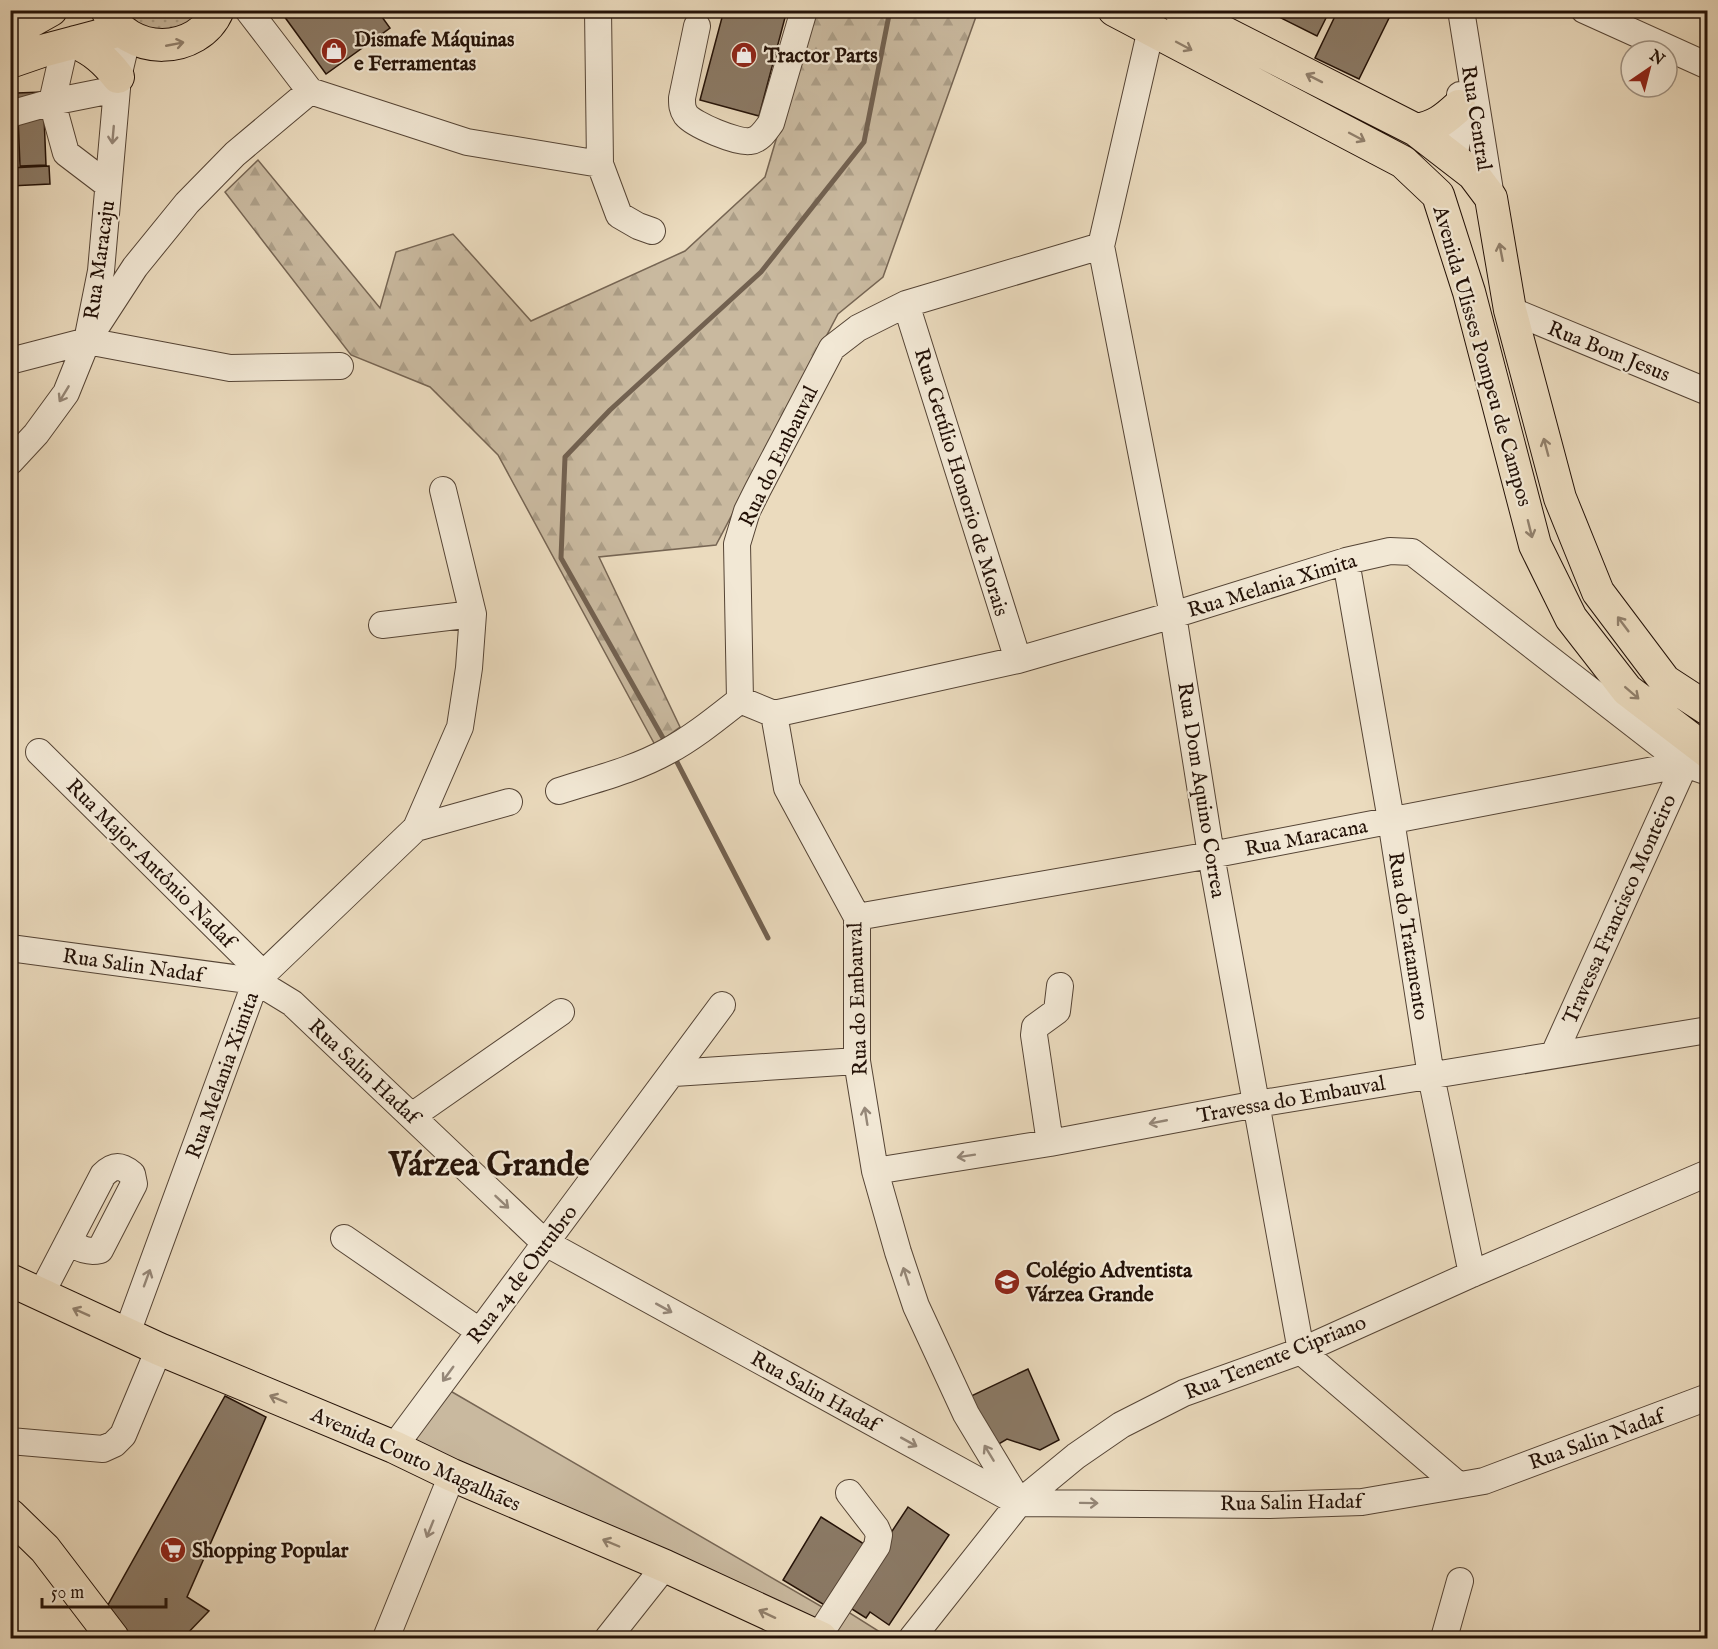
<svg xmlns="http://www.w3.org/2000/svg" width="1718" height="1649" font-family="'IM FELL English',serif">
  <defs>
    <pattern id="grass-dots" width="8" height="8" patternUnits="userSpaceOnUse" patternTransform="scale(1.5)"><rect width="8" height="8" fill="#c9b99f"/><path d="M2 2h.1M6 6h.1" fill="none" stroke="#ac9e87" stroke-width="1.8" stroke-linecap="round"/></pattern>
    <pattern id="forest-firs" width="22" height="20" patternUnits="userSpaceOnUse" patternTransform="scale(1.5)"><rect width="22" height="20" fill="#c9b99f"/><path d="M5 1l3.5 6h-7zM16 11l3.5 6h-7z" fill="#ac9e87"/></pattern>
  </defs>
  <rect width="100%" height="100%" fill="#ebdbbe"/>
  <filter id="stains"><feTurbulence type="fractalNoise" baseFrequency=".00333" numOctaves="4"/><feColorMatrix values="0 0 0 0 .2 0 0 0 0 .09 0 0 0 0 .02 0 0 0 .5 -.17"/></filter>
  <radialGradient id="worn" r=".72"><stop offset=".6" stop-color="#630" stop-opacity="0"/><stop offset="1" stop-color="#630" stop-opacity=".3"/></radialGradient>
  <path fill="url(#grass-dots)" stroke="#766553" stroke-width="1.5" d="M 117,11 L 209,11 L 164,38 Z"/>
  <path fill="url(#forest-firs)" stroke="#766553" stroke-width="1.5" d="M 814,11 L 978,11 L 883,277 L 838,314 L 716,545 L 599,557 L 680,727 L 655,745 L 498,455 L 430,387 L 351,355 L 225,192 L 258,160 L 380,308 L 396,252 L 453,234 L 531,321 L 685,251 L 765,177 Z"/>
  <path fill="#c9b99f" stroke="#766553" stroke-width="1.5" d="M 447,1389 L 829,1611 L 834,1603 L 888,1637 L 842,1638 L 417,1452 L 412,1437 Z"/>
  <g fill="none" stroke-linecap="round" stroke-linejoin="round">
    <path stroke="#726150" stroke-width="5" d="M 663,738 L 561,558 L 565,457 L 610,410 L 761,272 L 864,142 L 890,10
      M 677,762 L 768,938"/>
  </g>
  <path fill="#8b7a66" stroke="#231107" stroke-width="1.5" d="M 291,10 L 377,10 L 390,28 L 326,74 L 284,16 Z
    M 724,10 L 787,10 L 759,116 L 700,100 Z
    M 1265,10 L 1330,10 L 1317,36 Z
    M 1338,10 L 1393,10 L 1359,79 L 1315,58 Z
    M 43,92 L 46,165 L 20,166 L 17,93 Z
    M 49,166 L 50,184 L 10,186 L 10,168 Z
    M 1028,1369 L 1059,1440 L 1040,1450 L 1007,1439 L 992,1448 L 969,1397 Z
    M 225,1396 L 266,1417 L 187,1597 L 209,1611 L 183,1638 L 125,1638 L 104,1612 Z
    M 908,1507 L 949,1535 L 889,1625 L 870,1612 L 866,1618 L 844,1604 Z
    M 821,1517 L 864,1544 L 826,1606 L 783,1580 Z"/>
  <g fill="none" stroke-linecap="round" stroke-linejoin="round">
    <g stroke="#554435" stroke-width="28">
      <path id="minor" d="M 248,10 L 310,91 L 467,142 L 600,164
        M 598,10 L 600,164 L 619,215 L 638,226 L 652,231
        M 1461,10 L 1491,197
        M 1584,10 L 1708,66
        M 697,26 L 682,98 C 682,105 682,109 686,115 C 694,125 737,143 750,141 C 760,140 765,131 771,123 L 804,10
        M 1151,29 L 1101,246 L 1173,615 L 1211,855 L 1301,1351 L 1458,1485
        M 65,45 L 52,102 L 66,153 L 108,185
        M 10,114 L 52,102 L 117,89
        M 1455,160 L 1460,95
        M 906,304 L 1018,660
        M 1510,310 L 1708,392
        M 94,330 L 135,267 L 187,203 L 235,154 L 310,91
        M 10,361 L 87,341 L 230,368 L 340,366
        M 10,462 L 36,434 L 66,393 L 87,341 L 101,271 L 118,77 L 128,35
        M 1346,561 L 1391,820 L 1431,1076 L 1472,1274
        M 382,625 L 473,614
        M 774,714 L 1018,660 L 1173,615 L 1346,561 L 1390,551 L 1412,552 L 1685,764 L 1708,772
        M 774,714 L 787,788 L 857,917 L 857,1061 L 875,1171 L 898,1252 L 916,1306 L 966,1414 L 1019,1502
        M 774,714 L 740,700 L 737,544 L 747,511 L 758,489 L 832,348 L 858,328 L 906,304 L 1101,246
        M 39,752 L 263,974
        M 559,791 C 596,779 634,770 668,751 C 694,737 717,718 740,700
        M 416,828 L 460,727 L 469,668 L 473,614 L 443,490
        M 857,917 L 1211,855 L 1685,764
        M 10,948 L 256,981 L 292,1003 L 544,1242 L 1019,1503 L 1268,1505 L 1362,1502 L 1484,1481 L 1708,1397
        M 1554,1054 L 1685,764
        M 674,1073 L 857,1061
        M 412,1116 L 561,1012
        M 1050,1143 L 1034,1035 L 1035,1027 L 1057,1011 L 1060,986
        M 875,1171 L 1050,1143 L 1257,1104 L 1708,1030
        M 344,1238 L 479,1331
        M 41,1294 L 103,1175 C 114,1164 121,1165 132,1174 L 134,1184 L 100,1250 C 87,1253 79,1248 68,1242
        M 127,1333 L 256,981 L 416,828 L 509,802
        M 10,1441 L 103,1449 L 114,1444 L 123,1435 L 159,1349
        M 394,1447 L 722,1005
        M 818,1637 L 877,1546 L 879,1535 L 876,1528 L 849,1493
        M 386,1638 L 452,1475
        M 608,1638 L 665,1566
        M 912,1638 L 1019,1503 L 1076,1456 L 1121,1425 L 1184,1393 L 1301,1351 L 1472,1274 L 1708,1173
        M 1444,1638 L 1460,1581"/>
    </g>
    <g stroke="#231107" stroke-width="34">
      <path id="major" d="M 107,10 C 127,57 198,56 218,10
        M 1114,10 L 1403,162 L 1438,195 L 1469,292 L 1535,545 L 1571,618 L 1627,690 L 1708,752
        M 1180,10 L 1416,130 L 1473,174 L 1491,198 L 1510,310 L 1560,498 L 1598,592 L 1665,681 L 1708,709
        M 10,33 L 51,10
        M 75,42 C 94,51 105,60 118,77
        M 10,62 L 42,51 L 121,30
        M 1416,130 C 1435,127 1445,119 1459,106
        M 10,1280 L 159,1349 L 394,1447 L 452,1475 L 665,1566 L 821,1638
        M 10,1515 L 45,1549 L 113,1638"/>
    </g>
    <use href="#minor" stroke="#f2e8d5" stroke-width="26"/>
    <use href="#major" stroke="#ebdbbe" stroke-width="32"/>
  </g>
  <defs><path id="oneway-shaft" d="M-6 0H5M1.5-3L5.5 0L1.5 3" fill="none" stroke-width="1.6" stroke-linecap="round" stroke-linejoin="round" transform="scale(1.5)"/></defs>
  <g stroke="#91806c">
    <use href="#oneway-shaft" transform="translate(175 44) rotate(-11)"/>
    <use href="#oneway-shaft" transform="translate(1184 46) rotate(28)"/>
    <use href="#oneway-shaft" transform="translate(1314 78) rotate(-153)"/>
    <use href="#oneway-shaft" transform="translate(1357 137) rotate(28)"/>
    <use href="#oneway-shaft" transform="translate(1501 252) rotate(-101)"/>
    <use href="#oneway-shaft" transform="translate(1546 447) rotate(-105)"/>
    <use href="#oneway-shaft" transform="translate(1530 529) rotate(76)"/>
    <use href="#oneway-shaft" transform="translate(1623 624) rotate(-127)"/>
    <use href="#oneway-shaft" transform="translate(1632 693) rotate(41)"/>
    <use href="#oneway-shaft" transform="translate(81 1312) rotate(-156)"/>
    <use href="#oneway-shaft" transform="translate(278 1399) rotate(-157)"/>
    <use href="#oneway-shaft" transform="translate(611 1543) rotate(-157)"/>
    <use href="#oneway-shaft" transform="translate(767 1614) rotate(-155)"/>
  </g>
  <g stroke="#958778">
    <use href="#oneway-shaft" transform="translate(113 135) rotate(95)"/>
    <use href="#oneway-shaft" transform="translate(64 394) rotate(121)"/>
    <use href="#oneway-shaft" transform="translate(866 1116) rotate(-99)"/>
    <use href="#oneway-shaft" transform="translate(1158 1122) rotate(169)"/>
    <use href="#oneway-shaft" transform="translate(966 1156) rotate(171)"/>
    <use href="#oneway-shaft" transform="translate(502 1202) rotate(43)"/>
    <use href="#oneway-shaft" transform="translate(906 1276) rotate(-108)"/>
    <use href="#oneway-shaft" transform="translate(147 1278) rotate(-70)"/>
    <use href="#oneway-shaft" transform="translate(664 1308) rotate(29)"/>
    <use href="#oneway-shaft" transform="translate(448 1374) rotate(126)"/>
    <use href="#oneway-shaft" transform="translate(909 1442) rotate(29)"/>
    <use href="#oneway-shaft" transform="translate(989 1453) rotate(-121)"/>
    <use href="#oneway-shaft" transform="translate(1089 1503) rotate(1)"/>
    <use href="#oneway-shaft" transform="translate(430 1529) rotate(112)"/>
  </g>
  <defs>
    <g id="shop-disc" transform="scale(1.35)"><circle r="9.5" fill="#8f2418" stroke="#f2e8d5"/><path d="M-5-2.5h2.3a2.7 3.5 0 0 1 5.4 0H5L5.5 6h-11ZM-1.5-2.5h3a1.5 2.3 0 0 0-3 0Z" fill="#fff"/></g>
    <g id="school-disc" transform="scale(1.35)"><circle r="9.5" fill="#8f2418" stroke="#f2e8d5"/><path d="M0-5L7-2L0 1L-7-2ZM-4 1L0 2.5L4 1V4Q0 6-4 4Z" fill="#fff"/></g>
    <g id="supermarket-disc" transform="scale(1.35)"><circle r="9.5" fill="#8f2418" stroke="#f2e8d5"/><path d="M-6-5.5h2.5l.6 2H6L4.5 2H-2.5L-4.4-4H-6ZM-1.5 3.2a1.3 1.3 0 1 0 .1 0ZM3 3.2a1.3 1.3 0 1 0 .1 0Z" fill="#fff"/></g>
  </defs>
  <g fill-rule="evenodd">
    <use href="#shop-disc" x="334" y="51"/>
    <use href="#shop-disc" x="744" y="55"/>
    <use href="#school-disc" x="1007" y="1282"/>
    <use href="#supermarket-disc" x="173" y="1550"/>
  </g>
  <g text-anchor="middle" stroke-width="4.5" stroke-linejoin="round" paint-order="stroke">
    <g font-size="21" font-weight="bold" fill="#231107" stroke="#f2e8d5" text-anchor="start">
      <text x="354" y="46">Dismafe Máquinas<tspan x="354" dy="24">e Ferramentas</tspan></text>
      <text x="764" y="62">Tractor Parts</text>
      <text x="1026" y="1277">Colégio Adventista<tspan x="1026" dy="24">Várzea Grande</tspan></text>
      <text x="192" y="1557">Shopping Popular</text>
    </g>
    <g font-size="21" fill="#231107" stroke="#f2e8d5">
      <text transform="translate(1477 118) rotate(81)" y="7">Rua Central</text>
      <text transform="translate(99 260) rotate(-82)" y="7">Rua Maracaju</text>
      <text transform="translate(1609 351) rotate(22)" y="7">Rua Bom Jesus</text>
      <text transform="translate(1483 356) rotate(74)" y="7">Avenida Ulisses Pompeu de Campos</text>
      <text transform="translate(778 456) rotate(-64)" y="7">Rua do Embauval</text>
      <text transform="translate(962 482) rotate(73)" y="7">Rua Getúlio Honorio de Morais</text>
      <text transform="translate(1272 585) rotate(-17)" y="7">Rua Melania Ximita</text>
      <text transform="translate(1202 790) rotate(81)" y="7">Rua Dom Aquino Correa</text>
      <text transform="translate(1306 837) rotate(-11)" y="7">Rua Maracana</text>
      <text transform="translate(151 863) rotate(45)" y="7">Rua Major Antônio Nadaf</text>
      <text transform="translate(1619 909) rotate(-66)" y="7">Travessa Francisco Monteiro</text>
      <text transform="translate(1409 936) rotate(81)" y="7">Rua do Tratamento</text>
      <text transform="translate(133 965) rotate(8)" y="7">Rua Salin Nadaf</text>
      <text transform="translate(857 999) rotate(-92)" y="7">Rua do Embauval</text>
      <text transform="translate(364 1071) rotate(43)" y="7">Rua Salin Hadaf</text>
      <text transform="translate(222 1075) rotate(-70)" y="7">Rua Melania Ximita</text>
      <text transform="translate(1291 1099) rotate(-10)" y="7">Travessa do Embauval</text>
      <text transform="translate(522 1274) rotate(-53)" y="7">Rua 24 de Outubro</text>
      <text transform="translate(1275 1357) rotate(-22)" y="7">Rua Tenente Cipriano</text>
      <text transform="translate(815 1391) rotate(29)" y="7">Rua Salin Hadaf</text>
      <text transform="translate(1596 1439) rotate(-20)" y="7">Rua Salin Nadaf</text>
      <text transform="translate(416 1459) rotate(24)" y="7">Avenida Couto Magalhães</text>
      <text transform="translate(1291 1502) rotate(-1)" y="7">Rua Salin Hadaf</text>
    </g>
    <g font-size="33" font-weight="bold" fill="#231107" stroke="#f2e8d5">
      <text x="489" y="1175">Várzea Grande</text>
    </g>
  </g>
  <rect width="1718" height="1649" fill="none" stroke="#ebdbbe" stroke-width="36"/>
  <rect x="12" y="12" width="1694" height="1625" fill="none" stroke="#231107" stroke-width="3"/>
  <rect x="18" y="18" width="1682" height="1613" fill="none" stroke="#231107" stroke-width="1.5"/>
  <g transform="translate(1649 69) rotate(35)"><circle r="28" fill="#f2e8d5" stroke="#9f9283" stroke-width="1.5"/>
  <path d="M0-4.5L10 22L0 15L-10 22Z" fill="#8f2418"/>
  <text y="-9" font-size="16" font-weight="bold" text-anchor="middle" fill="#231107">N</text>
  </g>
  <path d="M42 1598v9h124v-9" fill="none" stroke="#231107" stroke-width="3"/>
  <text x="51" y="1598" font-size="18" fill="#231107" stroke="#f2e8d5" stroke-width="4.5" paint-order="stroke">50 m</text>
  <rect width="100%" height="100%" filter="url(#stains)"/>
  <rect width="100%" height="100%" fill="url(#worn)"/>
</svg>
